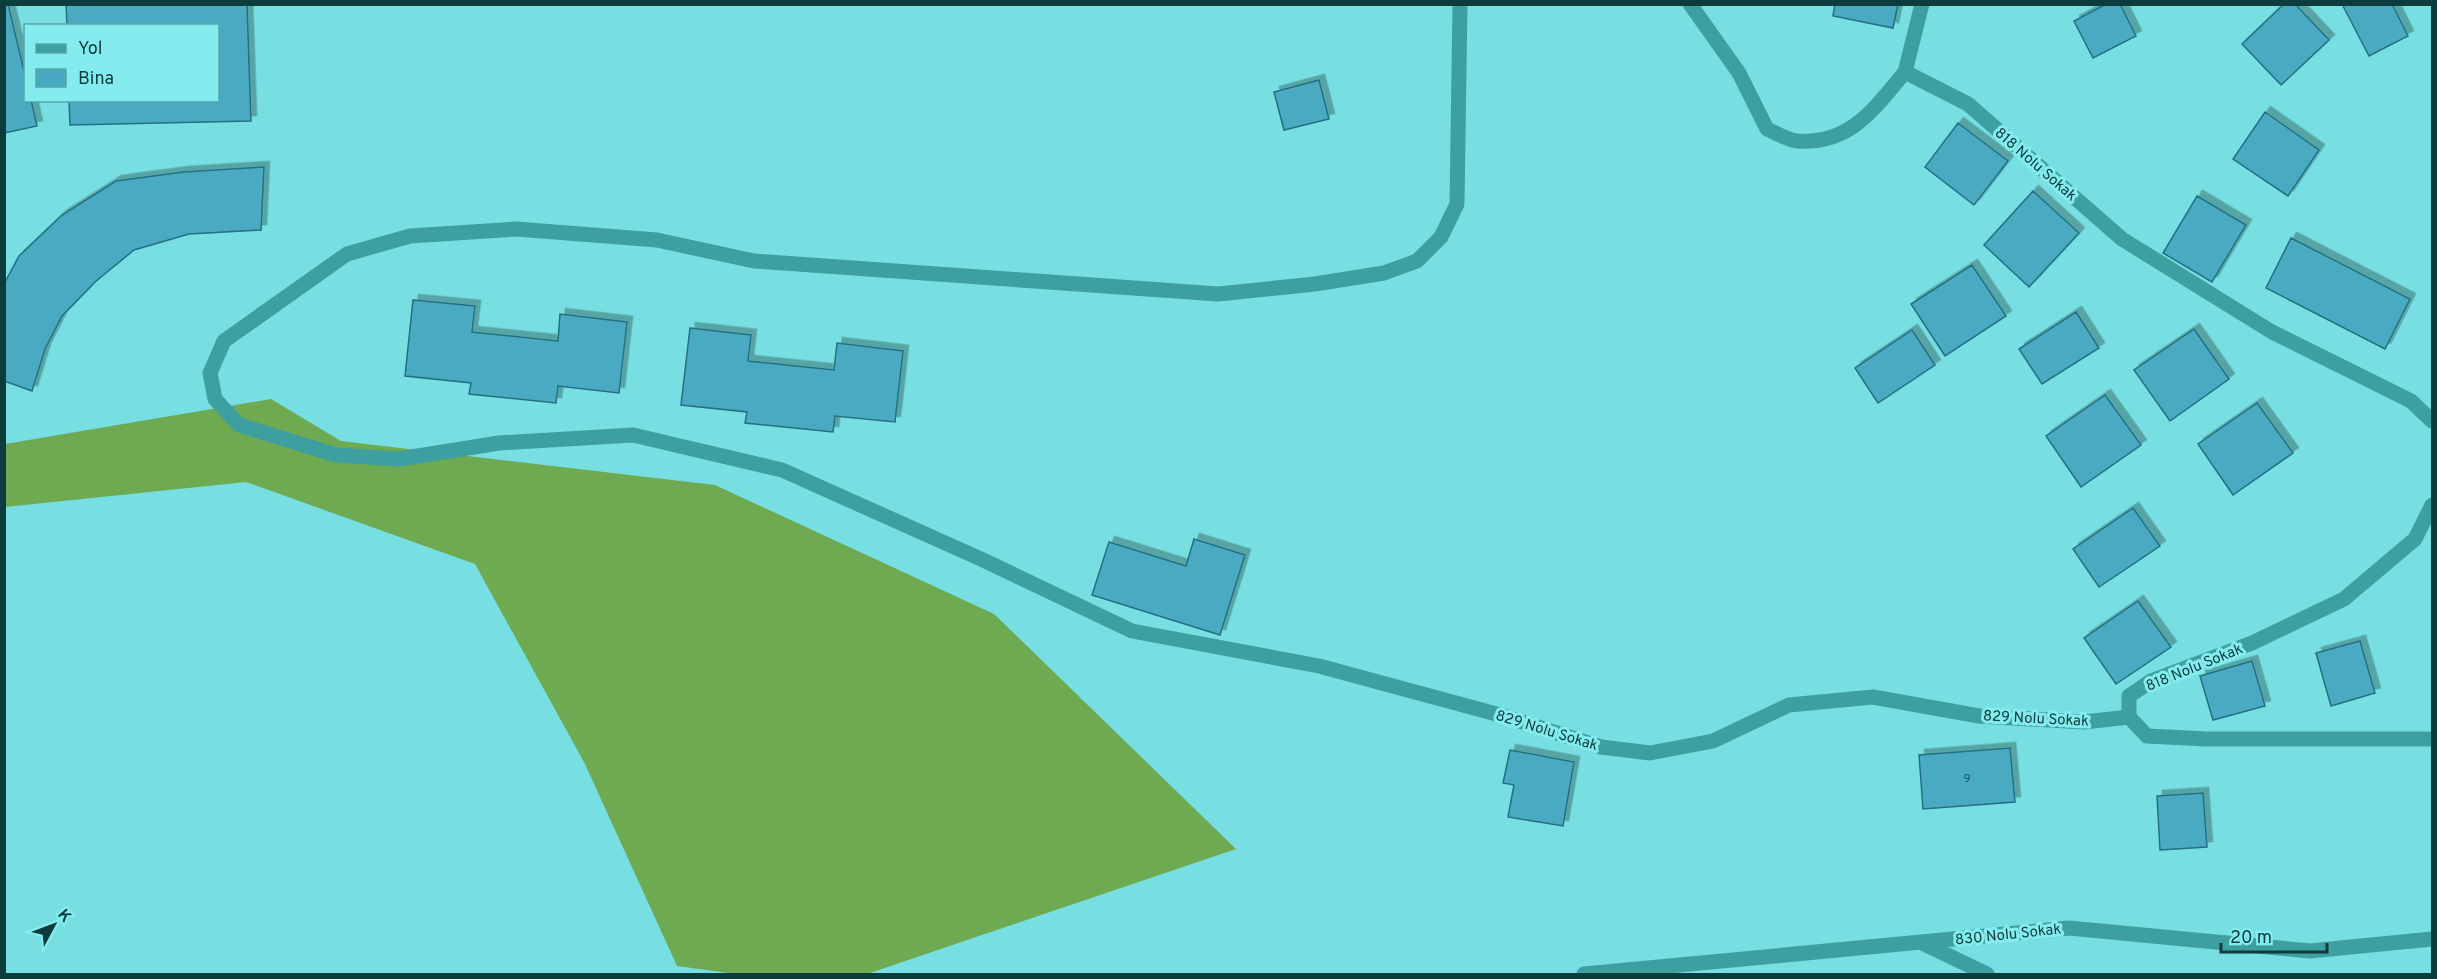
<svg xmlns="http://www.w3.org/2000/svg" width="2437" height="979" font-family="Overpass,sans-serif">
  <defs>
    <filter id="shadow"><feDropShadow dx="5.5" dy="-5.5" stdDeviation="0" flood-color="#0004"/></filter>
  </defs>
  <rect width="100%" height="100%" fill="#77dfe1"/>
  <path fill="#6daa51" d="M 271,399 L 341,441 L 715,485 L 994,614 L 1236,849 L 867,974 L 736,974 L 677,966 L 585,764 L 475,564 L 246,482 L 5,507 L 5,444 Z"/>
  <path fill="#48aac2" stroke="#247082" stroke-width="1.5" filter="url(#shadow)" d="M 4,4 L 8,4 L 26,79 L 26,100 L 31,100 L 37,126 L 4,133 Z
    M 66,4 L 247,4 L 251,121 L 70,125 L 69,100 L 218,100 L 218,26 L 67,26 Z
    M 1835,4 L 1898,4 L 1893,28 L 1833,16 Z
    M 2106,4 L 2120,4 L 2136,36 L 2093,58 L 2074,21 Z
    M 2284,4 L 2295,4 L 2329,40 L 2281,85 L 2242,44 Z
    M 2345,4 L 2392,4 L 2408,36 L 2369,56 L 2343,6 Z
    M 1319,80 L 1329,119 L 1284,130 L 1274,92 Z
    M 2265,112 L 2319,150 L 2288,196 L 2233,159 Z
    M 1958,123 L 2008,161 L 1974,205 L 1925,167 Z
    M 264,167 L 261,230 L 189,234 L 134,250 L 95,282 L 62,316 L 45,349 L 32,391 L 4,381 L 4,284 L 19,256 L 62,215 L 116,181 L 183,172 Z
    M 2033,191 L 2079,233 L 2029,287 L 1984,245 Z
    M 2197,196 L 2246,225 L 2212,282 L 2163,253 Z
    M 2291,238 L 2410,299 L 2385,349 L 2266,288 Z
    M 1972,265 L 2006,316 L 1945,356 L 1911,304 Z
    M 413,300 L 475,306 L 472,332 L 558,341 L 560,314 L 627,322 L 619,393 L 558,386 L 556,403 L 469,394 L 471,383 L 405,376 Z
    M 2076,312 L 2099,348 L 2042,384 L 2019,349 Z
    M 690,328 L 751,335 L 748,361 L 834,370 L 837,343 L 903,351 L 895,422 L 835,416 L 833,432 L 745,423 L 747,412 L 681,405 Z
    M 2194,329 L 2229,379 L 2170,421 L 2134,370 Z
    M 1912,330 L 1935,365 L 1878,403 L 1855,368 Z
    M 2105,395 L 2141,445 L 2081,487 L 2046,436 Z
    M 2257,403 L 2293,453 L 2233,495 L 2198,444 Z
    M 2133,508 L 2160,546 L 2099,587 L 2073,549 Z
    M 1194,539 L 1245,555 L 1220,635 L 1092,595 L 1109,542 L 1186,566 Z
    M 2138,601 L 2171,647 L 2116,684 L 2084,638 Z
    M 2360,641 L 2375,693 L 2331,706 L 2316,653 Z
    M 2252,661 L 2265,706 L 2213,720 L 2200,676 Z
    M 2010,748 L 2015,802 L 1923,809 L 1919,755 Z
    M 1510,750 L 1574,762 L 1563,826 L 1508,817 L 1514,785 L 1503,783 Z
    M 2203,793 L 2207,847 L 2160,850 L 2157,796 Z"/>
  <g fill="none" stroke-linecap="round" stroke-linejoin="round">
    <path stroke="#3e9fa0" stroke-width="15" d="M 1460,4 L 1457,204 L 1441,237 L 1417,261 L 1384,273 L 1315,284 L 1218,294 L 754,261 L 657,240 L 516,229 L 410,236 L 347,254 L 224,341 L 210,373 L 215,399 L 239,425 L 336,455 L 399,459 L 499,443 L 633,435 L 782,470 L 981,559 L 1132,631 L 1319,666 L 1500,715 L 1601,747 L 1650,753 L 1713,741 L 1789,705 L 1873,697 L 1979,716 L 2084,722 L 2129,717
      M 1690,4 L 1739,73 L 1767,129 C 1776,133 1788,140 1797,141 C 1850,145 1875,108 1905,72 L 1968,104 L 2122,239 L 2272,332 L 2411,401 L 2432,421
      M 1905,72 L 1922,4
      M 2432,505 L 2415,539 L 2344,599 L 2252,643 L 2151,681 L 2129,696 L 2129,717 L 2147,736 L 2207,739 L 2432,739
      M 1922,943 L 1987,974
      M 1584,974 L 2069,928 L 2310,951 L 2432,939"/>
  </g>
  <g text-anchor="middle" stroke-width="6" stroke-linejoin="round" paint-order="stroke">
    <g font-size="12" fill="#1c585e">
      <text x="1967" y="782">9</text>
    </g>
    <g font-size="15" fill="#0d3c3d" stroke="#84ecee">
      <text transform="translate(2036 164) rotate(41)" y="5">818 Nolu Sokak</text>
      <text transform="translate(2194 667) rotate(-22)" y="5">818 Nolu Sokak</text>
      <text transform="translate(2036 718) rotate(3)" y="5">829 Nolu Sokak</text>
      <text transform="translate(1547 730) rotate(17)" y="5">829 Nolu Sokak</text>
      <text transform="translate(2008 934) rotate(-6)" y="5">830 Nolu Sokak</text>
    </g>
  </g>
  <rect width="2437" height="979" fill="none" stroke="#0d3c3d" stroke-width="12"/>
  <rect x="24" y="24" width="195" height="78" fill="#84ecee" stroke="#54a6a7" stroke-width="1.5"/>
  <rect x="36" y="44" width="30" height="9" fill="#3e9fa0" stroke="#54a6a7" stroke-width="1.5"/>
  <text x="78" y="54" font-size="18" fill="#0d3c3d">Yol</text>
  <rect x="36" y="69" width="30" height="18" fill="#48aac2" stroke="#54a6a7" stroke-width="1.5"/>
  <text x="78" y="84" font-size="18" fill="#0d3c3d">Bina</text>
  <g transform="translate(54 925) rotate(49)" stroke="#84ecee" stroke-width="4.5" paint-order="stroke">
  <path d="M0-4.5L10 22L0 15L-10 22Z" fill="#0d3c3d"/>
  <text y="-9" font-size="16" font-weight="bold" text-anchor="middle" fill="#0d3c3d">K</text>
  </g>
  <path d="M2221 943v9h106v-9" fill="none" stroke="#0d3c3d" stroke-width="3"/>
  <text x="2230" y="943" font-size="18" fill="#0d3c3d" stroke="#84ecee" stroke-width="4.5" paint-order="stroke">20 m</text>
</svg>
